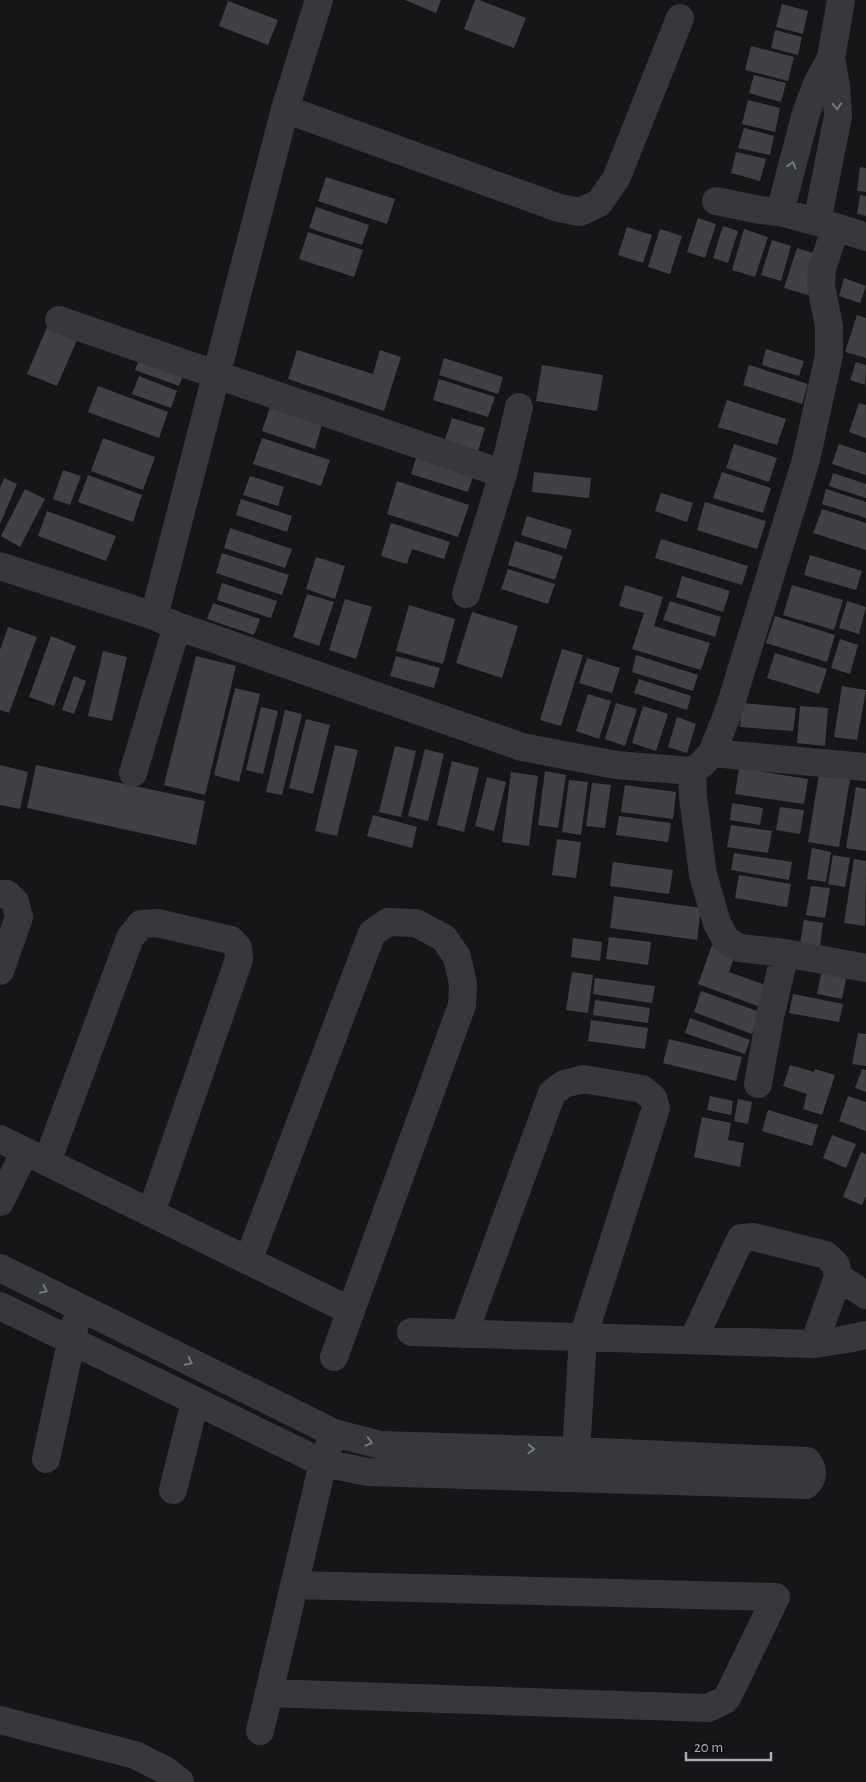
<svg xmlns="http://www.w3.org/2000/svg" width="866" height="1782" font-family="'Alegreya Sans',sans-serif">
  <rect width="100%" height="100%" fill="#161618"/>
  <path fill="#404145" d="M 405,0 L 441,0 L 436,13 Z
    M 475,0 L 479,0 L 526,18 L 514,48 L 464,29 Z
    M 228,1 L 278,20 L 268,45 L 219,26 Z
    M 782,4 L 808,11 L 803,34 L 776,27 Z
    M 775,30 L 802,37 L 798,55 L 771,48 Z
    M 751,46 L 794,57 L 788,81 L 745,70 Z
    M 754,75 L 786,83 L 781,102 L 749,93 Z
    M 748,100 L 780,108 L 775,132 L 742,124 Z
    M 744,128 L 774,136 L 770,155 L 738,148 Z
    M 736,152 L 766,159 L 760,181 L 731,173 Z
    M 860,167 L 866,168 L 866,192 L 857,191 Z
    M 326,177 L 395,199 L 387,224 L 318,201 Z
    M 860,195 L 866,196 L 866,216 L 857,214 Z
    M 316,207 L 369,225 L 362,245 L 309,228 Z
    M 698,218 L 716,224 L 705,258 L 687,252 Z
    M 723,226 L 738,231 L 728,263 L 713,258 Z
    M 627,227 L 652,235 L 643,263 L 618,255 Z
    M 660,229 L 682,236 L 670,274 L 648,267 Z
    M 744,229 L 768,237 L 755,277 L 732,270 Z
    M 308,232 L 363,250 L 354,277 L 299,259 Z
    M 772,240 L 791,246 L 781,281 L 761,275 Z
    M 797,248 L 820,255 L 808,295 L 784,288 Z
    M 844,278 L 866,286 L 860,303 L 839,296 Z
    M 857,315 L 866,318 L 866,358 L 845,352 Z
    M 47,327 L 77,340 L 57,386 L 27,374 Z
    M 766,349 L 804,361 L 799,376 L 762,365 Z
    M 297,350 L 373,374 L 380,350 L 401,357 L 384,411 L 288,379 Z
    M 142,351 L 186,367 L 179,386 L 135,370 Z
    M 444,358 L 503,377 L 498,394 L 439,375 Z
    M 856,362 L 866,365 L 865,385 L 850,380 Z
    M 542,365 L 603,375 L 597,411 L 536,401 Z
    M 749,365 L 808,384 L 802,404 L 743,385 Z
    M 139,376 L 177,391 L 171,408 L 132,394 Z
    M 439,379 L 495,397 L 488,417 L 433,400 Z
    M 98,386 L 168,412 L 159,438 L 88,412 Z
    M 727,400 L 786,419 L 777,445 L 718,427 Z
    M 859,403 L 866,405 L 866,438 L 849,432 Z
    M 270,407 L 322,424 L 315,449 L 262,431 Z
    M 452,418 L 485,428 L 477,454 L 444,443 Z
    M 103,438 L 155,457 L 143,490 L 91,471 Z
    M 262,438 L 330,460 L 321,486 L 253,464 Z
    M 734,444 L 777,458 L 769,482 L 726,468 Z
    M 839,444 L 866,453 L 866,475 L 832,464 Z
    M 418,452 L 475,470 L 468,492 L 411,474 Z
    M 63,470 L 81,476 L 70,505 L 53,499 Z
    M 534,472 L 591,478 L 589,498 L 532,492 Z
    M 722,472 L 771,488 L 763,513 L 713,498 Z
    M 833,473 L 866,484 L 866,498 L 829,486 Z
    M 88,475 L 142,495 L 133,522 L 78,502 Z
    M 250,476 L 284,487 L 278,506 L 243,495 Z
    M 4,478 L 17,484 L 0,524 L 0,488 Z
    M 397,481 L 469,505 L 458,537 L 387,514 Z
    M 25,489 L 45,499 L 20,547 L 1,536 Z
    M 826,489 L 866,502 L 866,518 L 822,504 Z
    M 661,493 L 693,503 L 687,522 L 655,511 Z
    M 241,499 L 292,516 L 287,532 L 236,515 Z
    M 705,502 L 766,521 L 757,549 L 697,530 Z
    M 822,509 L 866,523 L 866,550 L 813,533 Z
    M 47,511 L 116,536 L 106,561 L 38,536 Z
    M 527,516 L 572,530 L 566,549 L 521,535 Z
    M 391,523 L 450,542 L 444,559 L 412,549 L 407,564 L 381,556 Z
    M 230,528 L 292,549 L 285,568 L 224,548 Z
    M 661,539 L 748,566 L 742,585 L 655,558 Z
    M 515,541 L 563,556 L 555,580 L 508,565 Z
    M 222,553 L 289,575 L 282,595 L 216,573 Z
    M 810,555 L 862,571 L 856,590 L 804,575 Z
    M 316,557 L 345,566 L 335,599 L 306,589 Z
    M 508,569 L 555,584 L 548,604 L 501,589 Z
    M 682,576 L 730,591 L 723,612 L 676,597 Z
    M 222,583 L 277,601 L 271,618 L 217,600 Z
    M 625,585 L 663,597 L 654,626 L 710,643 L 701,670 L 632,649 L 644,613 L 619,606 Z
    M 792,585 L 843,600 L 834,630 L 783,615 Z
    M 307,594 L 334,602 L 319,646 L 293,637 Z
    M 345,599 L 372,607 L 356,659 L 329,650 Z
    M 670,601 L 721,617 L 715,637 L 663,620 Z
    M 847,601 L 866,607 L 859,634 L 839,628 Z
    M 213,603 L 260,619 L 254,635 L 207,619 Z
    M 409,605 L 455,619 L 443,664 L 396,651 Z
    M 472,612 L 518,626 L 502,678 L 456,663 Z
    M 775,616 L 835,635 L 827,662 L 766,643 Z
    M 8,627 L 37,637 L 9,713 L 0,710 L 0,650 Z
    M 51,636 L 76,646 L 54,706 L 29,697 Z
    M 840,639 L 858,645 L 850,674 L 831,668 Z
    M 562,649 L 583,655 L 561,726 L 540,720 Z
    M 103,651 L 127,657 L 112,721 L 88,716 Z
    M 775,653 L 827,669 L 819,694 L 767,678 Z
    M 636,655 L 698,675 L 693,691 L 632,672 Z
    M 196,656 L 236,666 L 205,795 L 164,785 Z
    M 396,656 L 440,668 L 434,688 L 390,676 Z
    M 587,658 L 620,668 L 612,693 L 579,683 Z
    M 74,676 L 86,681 L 74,714 L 62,710 Z
    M 639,679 L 691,696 L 687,710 L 634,693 Z
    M 842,686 L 866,690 L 857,740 L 834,737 Z
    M 235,688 L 260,694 L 239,782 L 214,775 Z
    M 588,694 L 611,701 L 599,739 L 576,731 Z
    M 616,703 L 637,709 L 625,746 L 605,739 Z
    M 742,703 L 796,708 L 793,731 L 740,727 Z
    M 643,706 L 668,714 L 656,751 L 632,743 Z
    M 800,706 L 828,708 L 825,746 L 797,743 Z
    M 261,707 L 278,711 L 263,774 L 246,770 Z
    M 285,710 L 302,714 L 282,795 L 266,792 Z
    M 677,717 L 696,724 L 687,753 L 668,747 Z
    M 306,719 L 330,725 L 313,794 L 289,788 Z
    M 335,745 L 358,750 L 337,836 L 315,831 Z
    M 395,746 L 416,751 L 401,817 L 379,812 Z
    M 425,749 L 444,754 L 428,821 L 408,816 Z
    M 452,761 L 479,768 L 464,832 L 437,825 Z
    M 0,765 L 28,772 L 20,809 L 0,805 Z
    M 36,765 L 205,801 L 196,845 L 27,808 Z
    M 739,768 L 808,779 L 804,804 L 735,794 Z
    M 545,771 L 566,775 L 558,828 L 538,825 Z
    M 511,772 L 538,776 L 529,846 L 502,842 Z
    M 819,774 L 850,779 L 839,847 L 808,842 Z
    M 487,777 L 506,782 L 494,831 L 475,826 Z
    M 569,780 L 588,782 L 581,835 L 562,832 Z
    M 592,783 L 611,785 L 605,828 L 586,826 Z
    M 625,785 L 676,792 L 673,819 L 621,812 Z
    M 856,787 L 866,789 L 866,851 L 846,848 Z
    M 732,803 L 763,808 L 760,825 L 730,820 Z
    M 780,807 L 804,810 L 800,834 L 776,830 Z
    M 373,815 L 417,827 L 412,848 L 367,836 Z
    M 619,816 L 671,823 L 668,842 L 616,835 Z
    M 731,825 L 772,831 L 768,853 L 727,847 Z
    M 557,839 L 581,842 L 576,878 L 552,875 Z
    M 812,848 L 831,852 L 826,882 L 807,879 Z
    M 734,853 L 792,862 L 789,880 L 731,870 Z
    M 833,855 L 850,858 L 845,887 L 828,884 Z
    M 854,859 L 866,861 L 865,926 L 844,923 Z
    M 613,862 L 673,870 L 669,894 L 610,886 Z
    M 739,875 L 791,884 L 787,907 L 735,898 Z
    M 811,886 L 830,888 L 825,918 L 806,915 Z
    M 614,896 L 701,908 L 697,940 L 610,928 Z
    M 804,920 L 823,923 L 820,946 L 800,943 Z
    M 609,937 L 651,942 L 648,965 L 606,959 Z
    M 573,938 L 602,942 L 600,961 L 571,957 Z
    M 712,945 L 735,954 L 729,972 L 771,987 L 763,1008 L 698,984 Z
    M 822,969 L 847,974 L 842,999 L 817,994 Z
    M 572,972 L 593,975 L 588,1013 L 566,1010 Z
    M 595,978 L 655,986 L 652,1003 L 593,994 Z
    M 701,991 L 760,1012 L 752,1034 L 694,1012 Z
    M 793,994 L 843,1004 L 839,1022 L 789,1013 Z
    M 595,1000 L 650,1008 L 648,1023 L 593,1015 Z
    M 690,1018 L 750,1040 L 745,1054 L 685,1033 Z
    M 591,1020 L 648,1028 L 645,1049 L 588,1041 Z
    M 858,1033 L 866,1034 L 866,1066 L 852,1064 Z
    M 669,1039 L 742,1057 L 736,1081 L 663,1063 Z
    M 790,1065 L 814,1072 L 815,1069 L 835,1075 L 822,1115 L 803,1109 L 807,1094 L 783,1086 Z
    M 862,1069 L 866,1070 L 866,1092 L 855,1088 Z
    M 710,1096 L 733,1101 L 731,1115 L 707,1110 Z
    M 848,1096 L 866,1102 L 866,1131 L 839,1121 Z
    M 738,1099 L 752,1102 L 748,1124 L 734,1121 Z
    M 768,1110 L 818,1125 L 812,1146 L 762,1131 Z
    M 702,1117 L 731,1123 L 728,1140 L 744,1143 L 740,1167 L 694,1157 Z
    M 832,1135 L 856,1144 L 846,1168 L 823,1158 Z
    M 861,1152 L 866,1154 L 866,1196 L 862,1205 L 843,1197 Z"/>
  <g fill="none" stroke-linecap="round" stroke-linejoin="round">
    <path stroke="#37383d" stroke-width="28" d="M 285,109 L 559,208 L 580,212 L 599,203 L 616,179 L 680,18
      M 716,201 L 760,210 L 780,212 L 836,227 L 866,237
      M 780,212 L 806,113 L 817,84 L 831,58 L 841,0
      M 817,222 L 838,116 L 836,85 L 831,58
      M 59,320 L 503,474
      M 0,566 L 154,616 L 177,626 L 522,747 L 616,765 L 692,771 L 702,764 L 712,753 L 729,710 L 806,460 L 829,355 L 829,326 L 821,286 L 822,268 L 836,227
      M 466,594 L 503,474 L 519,407
      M 154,616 L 285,109 L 319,0
      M 712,753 L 866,767
      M 692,771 L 693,797 L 703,875 L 717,923 L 726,940 L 740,948 L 785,953 L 866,968
      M 133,773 L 177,626
      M 0,894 L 7,894 L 15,902 L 19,917 L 0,971
      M 758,1084 L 770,1017 L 785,953
      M 0,1139 L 351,1311
      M 47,1162 L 130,938 L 141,924 L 157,923 L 231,940 L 238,948 L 239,959 L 151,1213
      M 0,1202 L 25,1151
      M 248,1261 L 372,933 L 388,922 L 416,923 L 444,938 L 457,957 L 463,984 L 462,1005 L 334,1357
      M 0,1268 L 334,1433 L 380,1445 L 576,1451 L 807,1461 C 814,1469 814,1478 806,1485 L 368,1472 L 323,1463 L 0,1306
      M 838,1277 L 866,1295
      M 411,1332 L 814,1344 L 847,1339 L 866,1335
      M 464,1334 L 552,1093 L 564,1084 L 583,1079 L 642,1089 L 653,1098 L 656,1108 L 583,1337 L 575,1469
      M 693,1340 L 741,1238 L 754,1237 L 826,1255 L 836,1265 L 838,1277 L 814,1344
      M 46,1459 L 75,1324
      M 173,1490 L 195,1401
      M 269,1693 L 708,1708 L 725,1700 L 729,1694 L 776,1597 L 294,1585
      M 0,1720 L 135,1755 L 165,1770 L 180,1782
      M 260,1731 L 323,1463 L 329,1446"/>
  </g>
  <defs><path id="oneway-chevron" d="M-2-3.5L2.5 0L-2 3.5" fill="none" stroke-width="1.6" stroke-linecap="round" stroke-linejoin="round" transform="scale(1.25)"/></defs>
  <g stroke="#757881">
    <use href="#oneway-chevron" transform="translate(837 106) rotate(87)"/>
    <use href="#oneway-chevron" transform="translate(792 165) rotate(-75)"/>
    <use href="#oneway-chevron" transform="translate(44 1290) rotate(26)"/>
    <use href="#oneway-chevron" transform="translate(189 1362) rotate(26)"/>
    <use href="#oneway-chevron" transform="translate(369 1442) rotate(14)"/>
    <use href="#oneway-chevron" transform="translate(531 1449) rotate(2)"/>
  </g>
  <path d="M686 1752v8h85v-8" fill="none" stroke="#a8adb8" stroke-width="2.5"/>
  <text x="694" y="1752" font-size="15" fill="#a8adb8" stroke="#111113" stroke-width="4" paint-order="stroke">20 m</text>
</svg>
